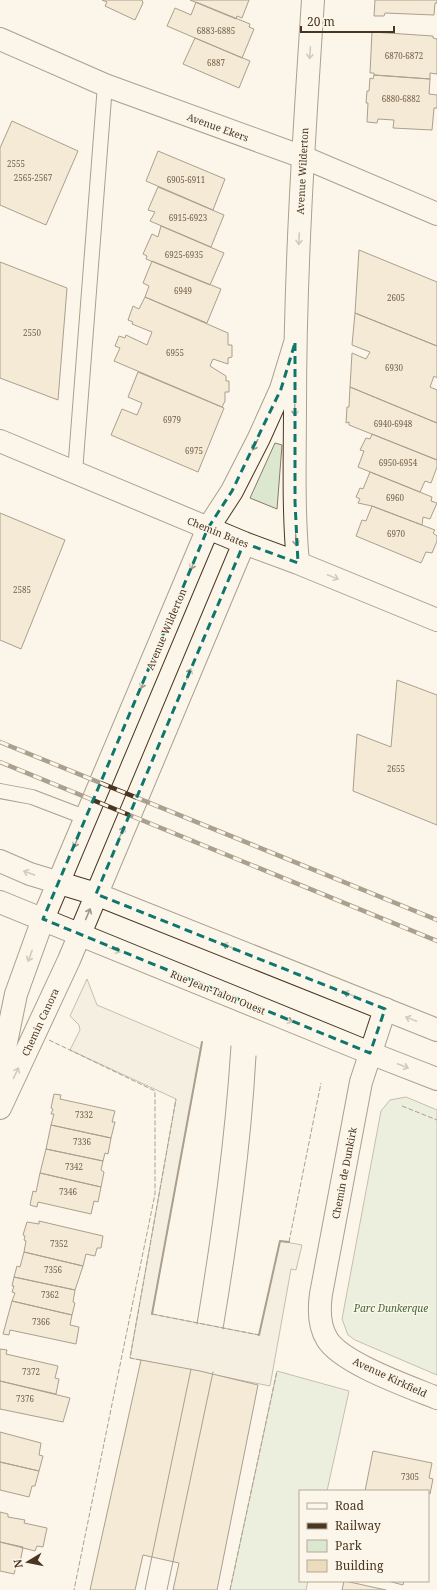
<svg xmlns="http://www.w3.org/2000/svg" width="437" height="1590" font-family="'Noto Serif',serif">
  <rect width="100%" height="100%" fill="#fbf6e9"/>
  <path fill="#dce7d0" stroke="#887966" d="M 275,443 L 282,445 L 277,509 L 250,498 Z
    M 406,1097 L 437,1110 L 437,1375 L 355,1340 L 348,1335 L 342,1319 L 381,1111 L 390,1100 Z
    M 277,1371 L 349,1391 L 327,1491 L 300,1491 L 300,1581 L 308,1581 L 306,1590 L 230,1590 Z"/>
  <path fill="#ede7d9" stroke="#887966" d="M 87,979 L 97,1005 L 201,1049 L 152,1314 L 259,1335 L 280,1241 L 302,1245 L 296,1270 L 291,1269 L 270,1386 L 130,1358 L 176,1099 L 70,1050 L 80,1030 L 79,1025 L 70,1016 Z"/>
  <path fill="#ecdcbc" stroke="#4a3520" d="M 102,0 L 142,0 L 143,3 L 135,20 L 105,6 L 107,2 Z
    M 190,0 L 249,0 L 242,18 L 237,16 L 236,19 Z
    M 375,0 L 437,0 L 437,3 L 435,3 L 434,15 L 385,13 L 384,16 L 374,16 Z
    M 196,2 L 250,24 L 249,27 L 254,29 L 242,58 L 167,26 L 175,8 L 191,15 Z
    M 372,32 L 433,36 L 433,38 L 437,39 L 437,74 L 430,73 L 430,79 L 374,75 L 374,73 L 370,73 Z
    M 195,38 L 250,61 L 239,88 L 183,64 Z
    M 374,75 L 430,79 L 429,94 L 437,95 L 437,108 L 434,108 L 432,130 L 393,128 L 394,120 L 378,119 L 377,123 L 367,122 L 368,103 L 366,103 L 367,91 L 369,91 L 370,78 L 373,79 Z
    M 12,121 L 78,151 L 46,225 L 0,205 L 0,148 Z
    M 158,151 L 225,179 L 213,210 L 146,181 Z
    M 158,187 L 224,215 L 211,247 L 150,221 L 155,212 L 148,210 Z
    M 161,226 L 224,253 L 210,285 L 146,259 L 147,256 L 143,254 L 152,234 L 158,237 Z
    M 359,250 L 437,282 L 437,346 L 355,313 Z
    M 152,261 L 221,289 L 207,323 L 145,297 L 149,286 L 143,283 Z
    M 0,262 L 67,288 L 58,400 L 0,378 Z
    M 145,297 L 228,333 L 228,345 L 232,345 L 232,357 L 228,358 L 228,364 L 213,359 L 210,366 L 226,376 L 226,381 L 229,381 L 229,392 L 225,392 L 225,401 L 222,407 L 114,361 L 120,348 L 115,346 L 119,336 L 125,338 L 126,335 L 147,345 L 152,332 L 132,324 L 133,322 L 128,320 L 133,306 L 139,309 Z
    M 355,313 L 437,346 L 437,378 L 434,376 L 430,387 L 437,390 L 437,423 L 350,387 L 352,353 L 366,359 L 370,352 L 352,345 Z
    M 138,372 L 224,408 L 198,472 L 111,435 L 122,409 L 137,415 L 142,403 L 128,397 Z
    M 350,387 L 437,423 L 437,460 L 349,425 L 349,422 L 346,423 L 347,407 L 349,407 Z
    M 372,434 L 437,460 L 437,467 L 431,483 L 425,481 L 420,492 L 358,467 L 364,451 L 360,450 L 366,438 L 370,439 Z
    M 370,472 L 432,497 L 431,501 L 437,503 L 430,519 L 423,517 L 422,525 L 372,506 L 358,503 L 360,499 L 356,497 L 360,488 L 363,489 Z
    M 372,506 L 435,530 L 433,533 L 437,536 L 437,541 L 432,553 L 426,552 L 421,563 L 356,536 L 362,520 L 366,521 Z
    M 0,513 L 65,540 L 21,649 L 0,640 Z
    M 397,680 L 437,695 L 437,825 L 353,791 L 357,734 L 391,747 Z
    M 54,1094 L 61,1095 L 60,1099 L 115,1111 L 112,1122 L 115,1122 L 111,1138 L 51,1125 L 54,1114 L 51,1114 L 53,1109 L 51,1108 Z
    M 51,1125 L 111,1138 L 108,1154 L 105,1153 L 103,1161 L 46,1149 Z
    M 46,1149 L 103,1161 L 101,1170 L 104,1172 L 101,1187 L 40,1173 Z
    M 40,1173 L 101,1187 L 98,1202 L 94,1201 L 91,1214 L 38,1202 L 37,1207 L 30,1205 L 33,1191 L 36,1192 Z
    M 39,1221 L 103,1236 L 101,1248 L 97,1248 L 95,1256 L 86,1254 L 83,1266 L 24,1252 L 26,1241 L 24,1240 L 25,1236 L 23,1235 L 27,1222 L 39,1224 Z
    M 24,1252 L 83,1266 L 75,1290 L 14,1277 L 17,1266 L 20,1267 Z
    M 14,1277 L 75,1290 L 73,1302 L 75,1303 L 72,1315 L 12,1301 L 15,1293 L 12,1292 L 14,1286 L 12,1286 Z
    M 12,1301 L 72,1315 L 70,1325 L 79,1327 L 76,1344 L 10,1330 L 9,1335 L 3,1334 Z
    M 0,1349 L 7,1350 L 6,1354 L 58,1366 L 55,1378 L 59,1379 L 56,1394 L 0,1381 Z
    M 141,1360 L 200,1371 L 258,1385 L 217,1590 L 173,1590 L 179,1563 L 143,1555 L 135,1590 L 90,1590 Z
    M 0,1381 L 70,1398 L 63,1422 L 0,1409 Z
    M 0,1432 L 41,1443 L 39,1455 L 43,1456 L 39,1471 L 0,1462 Z
    M 373,1451 L 432,1463 L 429,1478 L 433,1479 L 430,1494 L 428,1491 L 365,1491 Z
    M 0,1462 L 39,1471 L 35,1486 L 32,1486 L 29,1497 L 0,1490 Z
    M 0,1512 L 8,1514 L 8,1517 L 25,1520 L 24,1523 L 47,1528 L 43,1547 L 37,1546 L 35,1551 L 0,1542 Z
    M 0,1542 L 23,1547 L 20,1563 L 17,1563 L 14,1574 L 0,1571 Z
    M 344,1581 L 345,1581 L 386,1590 L 342,1590 Z
    M 388,1581 L 404,1581 L 403,1585 Z"/>
  <g fill="none" stroke-linecap="round" stroke-linejoin="round">
    <g stroke="#4a3520" stroke-width="16">
      <path id="lane" d="M 75,472 L 105,85
        M 0,791 L 32,797 L 87,818"/>
    </g>
    <g stroke="#4a3520" stroke-width="24">
      <path id="street" d="M 0,39 L 105,85 L 303,157 L 437,214
        M 385,1009 L 361,1082 L 321,1294 C 319,1308 319,1326 327,1339 C 341,1363 410,1387 437,1398"/>
    </g>
    <g stroke="#4a3520" stroke-width="24">
      <path id="secondary" d="M 0,441 L 244,543 L 298,563 L 437,620
        M 298,563 C 293,510 295,458 295,405 C 295,270 304,135 313,0
        M 0,861 L 30,874 L 96,894 L 437,1030
        M 0,902 L 370,1053 L 437,1079
        M 0,1072 L 16,994 L 43,919 L 208,528 L 232,491 L 259,438 L 281,389 L 295,343
        M 0,1108 L 69,960 L 244,543"/>
    </g>
    <use href="#lane" stroke="#fbf6e9" stroke-width="14"/>
    <use href="#street" stroke="#fbf6e9" stroke-width="22"/>
    <use href="#secondary" stroke="#fbf6e9" stroke-width="22"/>
    <path stroke="#4a3520" stroke-width="1" d="M 197,1324 C 212,1232 225,1140 231,1046
      M 223,1329 C 238,1238 251,1148 256,1056
      M 145,1590 L 191,1369
      M 167,1590 L 213,1372"/>
    <g stroke="#4a3520" stroke-width="4.5">
      <path id="rail" d="M 0,742 L 437,920
        M 0,762 L 437,941"/>
    </g>
    <use href="#rail" stroke="#fbf6e9" stroke-width="3" stroke-dasharray="9" stroke-linecap="butt"/>
    <path stroke="#4a3520" stroke-width="1" stroke-dasharray="5 2" stroke-linecap="butt" d="M 49,1040 L 155,1091 L 155,1194 L 74,1590
      M 402,1106 L 437,1120
      M 289,1242 L 321,1083
      M 152,1314 L 259,1335
      M 141,1360 L 130,1358 L 176,1099
      M 230,1590 L 277,1371"/>
    <path stroke="#4a3520" stroke-width="2" d="M 152,1314 L 202,1042
      M 259,1335 L 280,1241 L 289,1242"/>
  </g>
  <defs><path id="oneway-shaft" d="M-6 0H5M1.5-3L5.5 0L1.5 3" fill="none" stroke-width="1.6" stroke-linecap="round" stroke-linejoin="round"/></defs>
  <g stroke="#a29684">
    <use href="#oneway-shaft" transform="translate(310 53) rotate(94)"/>
    <use href="#oneway-shaft" transform="translate(299 239) rotate(92)"/>
    <use href="#oneway-shaft" transform="translate(295 410) rotate(90)"/>
    <use href="#oneway-shaft" transform="translate(255 445) rotate(117)"/>
    <use href="#oneway-shaft" transform="translate(296 540) rotate(87)"/>
    <use href="#oneway-shaft" transform="translate(193 564) rotate(113)"/>
    <use href="#oneway-shaft" transform="translate(333 577) rotate(22)"/>
    <use href="#oneway-shaft" transform="translate(189 674) rotate(-67)"/>
    <use href="#oneway-shaft" transform="translate(143 683) rotate(113)"/>
    <use href="#oneway-shaft" transform="translate(122 832) rotate(-67)"/>
    <use href="#oneway-shaft" transform="translate(76 842) rotate(112)"/>
    <use href="#oneway-shaft" transform="translate(29 873) rotate(-160)"/>
    <use href="#oneway-shaft" transform="translate(88 914) rotate(-67)"/>
    <use href="#oneway-shaft" transform="translate(228 946) rotate(-158)"/>
    <use href="#oneway-shaft" transform="translate(115 950) rotate(22)"/>
    <use href="#oneway-shaft" transform="translate(30 956) rotate(111)"/>
    <use href="#oneway-shaft" transform="translate(349 994) rotate(-158)"/>
    <use href="#oneway-shaft" transform="translate(411 1019) rotate(-158)"/>
    <use href="#oneway-shaft" transform="translate(287 1020) rotate(22)"/>
    <use href="#oneway-shaft" transform="translate(403 1066) rotate(21)"/>
    <use href="#oneway-shaft" transform="translate(16 1073) rotate(-65)"/>
  </g>
  <path d="M0 0H437V1590H0ZM 295,343 L 295,502 L 298,563 L 244,543 L 96,894 L 385,1009 L 370,1053 L 43,919 L 208,528 L 232,491 L 281,389 Z" fill="#fbf6e9" fill-opacity=".55" fill-rule="evenodd"/>
  <path fill="none" stroke="#0f766e" stroke-width="3" stroke-dasharray="8 5" stroke-linejoin="round" d="M 295,343 L 295,502 L 298,563 L 244,543 L 96,894 L 385,1009 L 370,1053 L 43,919 L 208,528 L 232,491 L 281,389 Z"/>
  <g text-anchor="middle" stroke-width="3" stroke-linejoin="round" paint-order="stroke">
    <g font-size="8" fill="#725f47">
      <text x="216" y="34">6883-6885</text>
      <text x="404" y="59">6870-6872</text>
      <text x="216" y="66">6887</text>
      <text x="401" y="102">6880-6882</text>
      <text x="16" y="167">2555</text>
      <text x="33" y="181">2565-2567</text>
      <text x="186" y="183">6905-6911</text>
      <text x="188" y="221">6915-6923</text>
      <text x="184" y="258">6925-6935</text>
      <text x="183" y="294">6949</text>
      <text x="396" y="301">2605</text>
      <text x="32" y="336">2550</text>
      <text x="175" y="356">6955</text>
      <text x="394" y="371">6930</text>
      <text x="172" y="423">6979</text>
      <text x="393" y="427">6940-6948</text>
      <text x="194" y="454">6975</text>
      <text x="398" y="466">6950-6954</text>
      <text x="395" y="501">6960</text>
      <text x="396" y="537">6970</text>
      <text x="22" y="593">2585</text>
      <text x="396" y="772">2655</text>
      <text x="84" y="1118">7332</text>
      <text x="82" y="1145">7336</text>
      <text x="74" y="1170">7342</text>
      <text x="68" y="1195">7346</text>
      <text x="59" y="1247">7352</text>
      <text x="53" y="1273">7356</text>
      <text x="50" y="1298">7362</text>
      <text x="41" y="1325">7366</text>
      <text x="31" y="1375">7372</text>
      <text x="25" y="1402">7376</text>
      <text x="410" y="1480">7305</text>
    </g>
    <g font-size="10" fill="#4a3520" stroke="#fbf6e9">
      <text transform="translate(218 127) rotate(20)" y="4">Avenue Ekers</text>
      <text transform="translate(302 171) rotate(-87)" y="4">Avenue Wilderton</text>
      <text transform="translate(218 532) rotate(22)" y="4">Chemin Bates</text>
      <text transform="translate(166 629) rotate(-67)" y="4">Avenue Wilderton</text>
      <text transform="translate(218 992) rotate(22)" y="4">Rue Jean-Talon Ouest</text>
      <text transform="translate(40 1022) rotate(-65)" y="4">Chemin Canora</text>
      <text transform="translate(344 1173) rotate(-79)" y="4">Chemin de Dunkirk</text>
      <text transform="translate(390 1377) rotate(25)" y="4">Avenue Kirkfield</text>
    </g>
    <g font-size="10" font-style="italic" fill="#436837" stroke="#fbf6e9">
      <text x="391" y="1312">Parc Dunkerque</text>
    </g>
  </g>
  <rect x="299" y="1490" width="130" height="92" fill="#fbf6e9" stroke="#b4a999"/>
  <rect x="307" y="1503" width="20" height="6" fill="#fbf6e9" stroke="#b4a999"/>
  <text x="335" y="1510" font-size="12" fill="#4a3520">Road</text>
  <rect x="307" y="1523" width="20" height="6" fill="#4a3520" stroke="#b4a999"/>
  <text x="335" y="1530" font-size="12" fill="#4a3520">Railway</text>
  <rect x="307" y="1540" width="20" height="12" fill="#dce7d0" stroke="#b4a999"/>
  <text x="335" y="1550" font-size="12" fill="#4a3520">Park</text>
  <rect x="307" y="1560" width="20" height="12" fill="#ecdcbc" stroke="#b4a999"/>
  <text x="335" y="1570" font-size="12" fill="#4a3520">Building</text>
  <g transform="translate(28 1562) rotate(260)" stroke="#fbf6e9" stroke-width="3" paint-order="stroke">
  <path d="M0-3L7 15L0 10L-7 15Z" fill="#4a3520"/>
  <text y="-6" font-size="11" font-weight="bold" text-anchor="middle" fill="#4a3520">N</text>
  </g>
  <path d="M301 26v6h93v-6" fill="none" stroke="#4a3520" stroke-width="2"/>
  <text x="307" y="26" font-size="12" fill="#4a3520" stroke="#fbf6e9" stroke-width="3" paint-order="stroke">20 m</text>
</svg>
